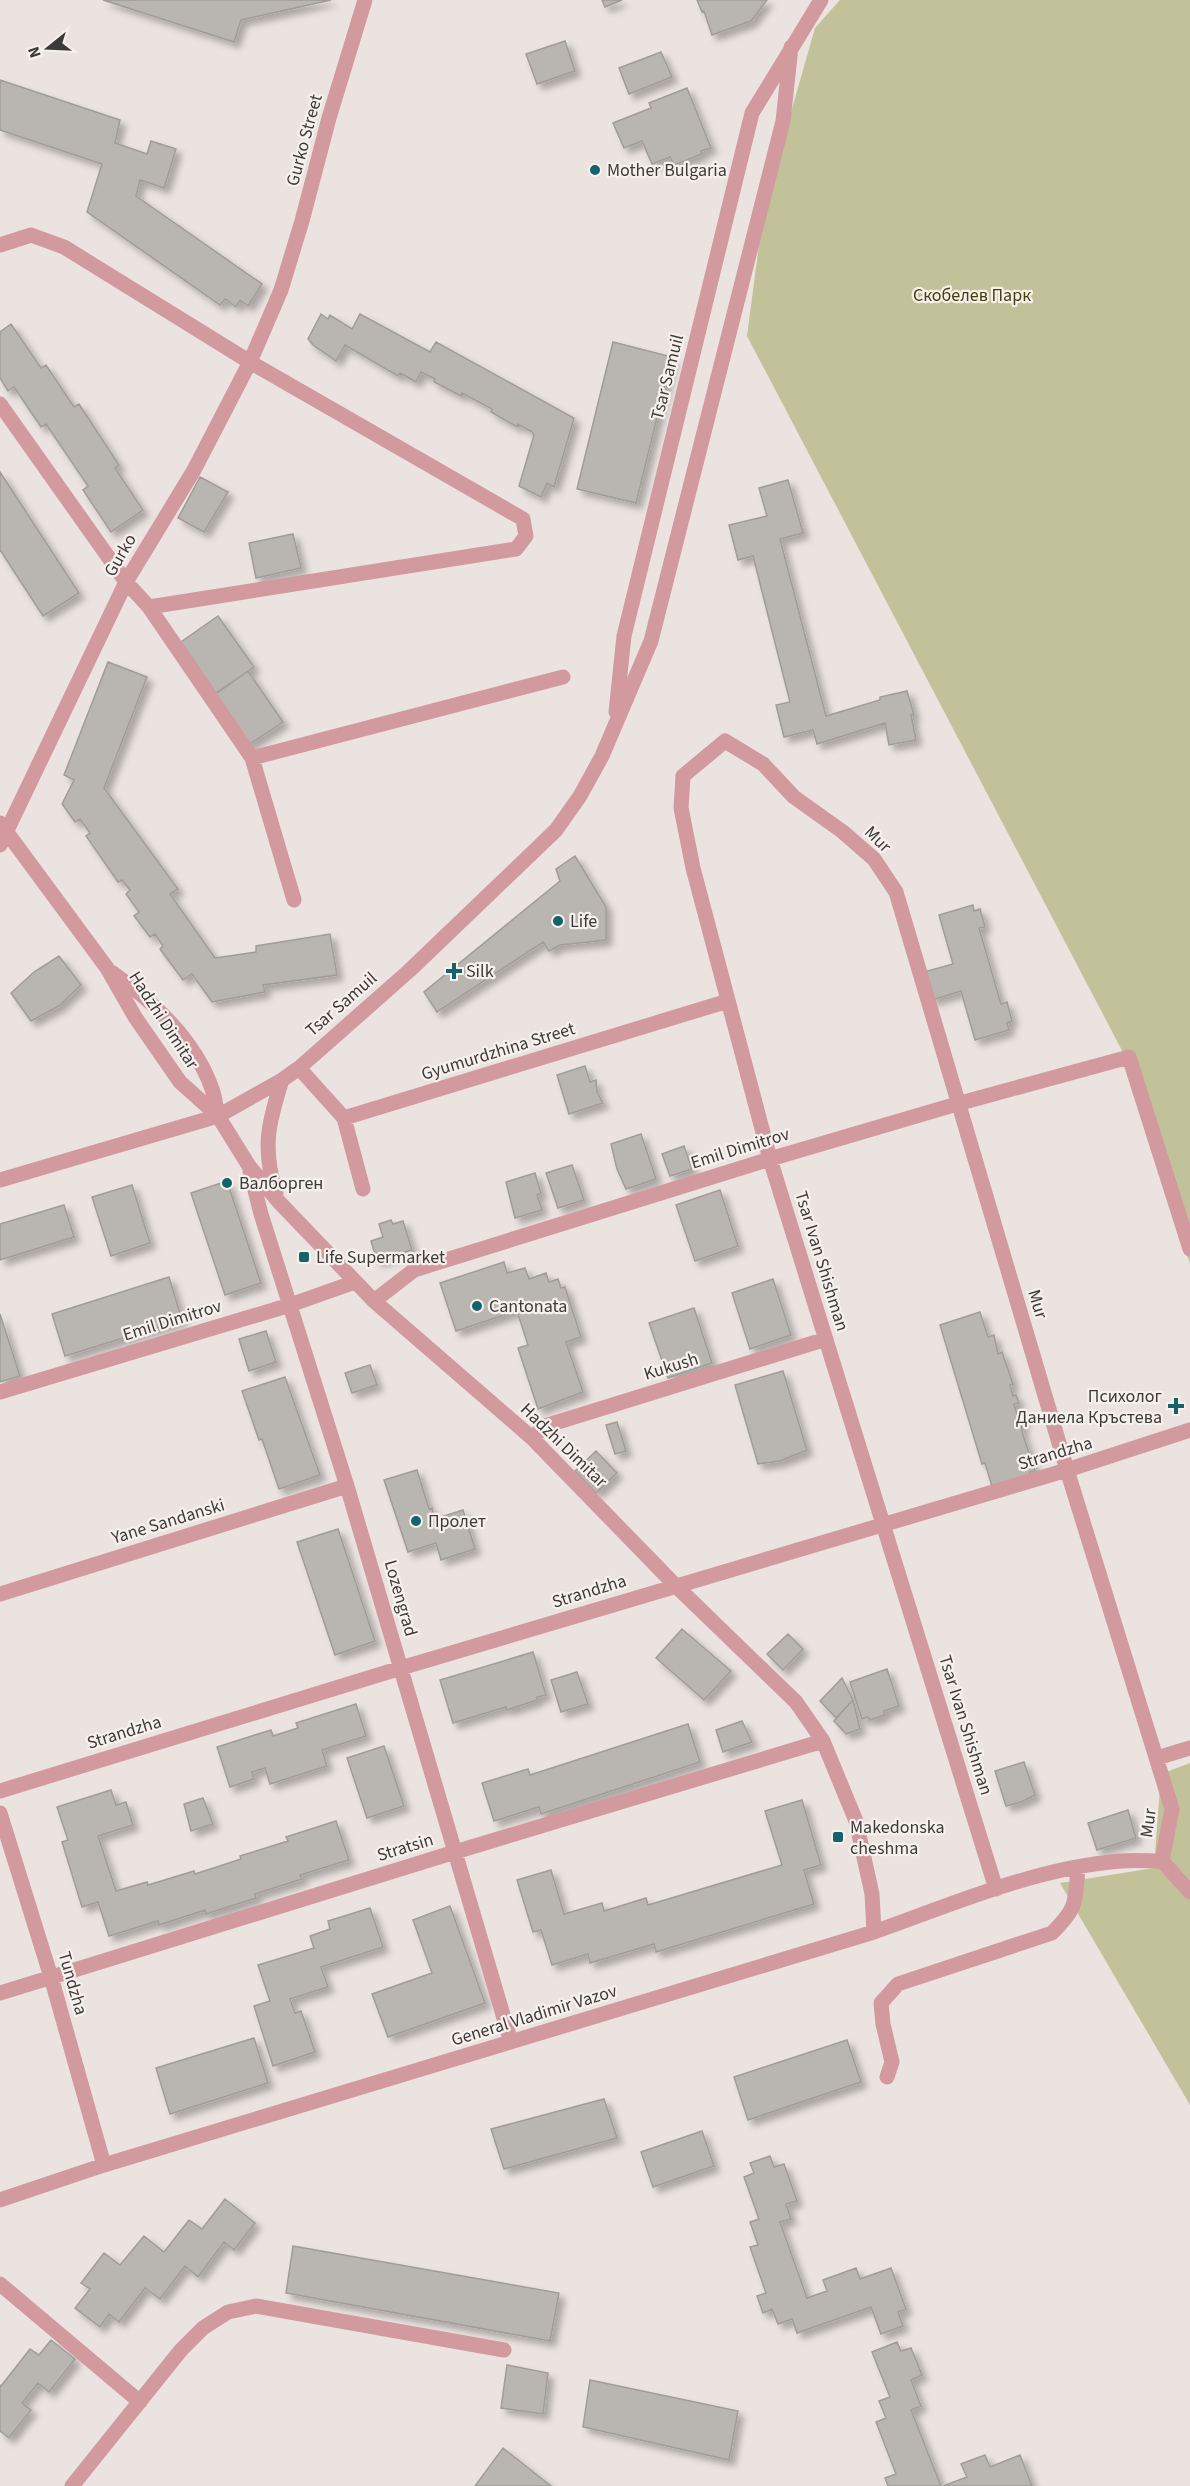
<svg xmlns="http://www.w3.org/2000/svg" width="1190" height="2486" font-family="'Source Sans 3',sans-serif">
  <defs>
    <filter id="shadow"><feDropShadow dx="5.5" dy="5.5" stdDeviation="3" flood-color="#0004"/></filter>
  </defs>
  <rect width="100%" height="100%" fill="#eae3e0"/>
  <path fill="#c1c299" d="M 840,0 L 1190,0 L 1190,1264 L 1128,1062 L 747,336 L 764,207 L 815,28 Z
    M 1190,1763 L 1190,2105 L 1060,1883 L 1154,1868 L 1161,1774 Z"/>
  <path fill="#b9b5b0" stroke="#a09d98" stroke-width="1.5" filter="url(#shadow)" d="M 103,0 L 331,0 L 241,20 L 234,42 Z
    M 602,0 L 622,0 L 605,7 Z
    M 697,0 L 767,0 L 751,21 L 712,35 L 704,11 L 702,12 Z
    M 565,41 L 575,71 L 537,84 L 526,54 Z
    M 661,52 L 672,77 L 629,94 L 619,68 Z
    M 0,80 L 120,120 L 115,143 L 147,154 L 151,141 L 176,149 L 164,188 L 140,180 L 136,196 L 262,284 L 248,306 L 240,300 L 236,307 L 225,299 L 220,305 L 87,212 L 102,164 L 0,130 Z
    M 687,88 L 711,148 L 701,151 L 702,154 L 674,165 L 670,157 L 652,164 L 642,141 L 624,148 L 613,123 L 651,108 L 649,103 Z
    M 321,314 L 328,319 L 330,315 L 352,329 L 360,314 L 430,352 L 436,342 L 574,418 L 554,487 L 547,483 L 541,497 L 519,486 L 534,435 L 532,432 L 518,424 L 517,427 L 491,412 L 492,409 L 462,393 L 461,396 L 434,382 L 435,379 L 421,372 L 416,382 L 400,373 L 398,376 L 345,345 L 336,361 L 313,345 L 308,339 Z
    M 11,324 L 41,368 L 46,365 L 74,407 L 79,404 L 119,465 L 115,468 L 143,510 L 111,532 L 83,490 L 88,486 L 46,424 L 41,427 L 14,387 L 8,391 L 0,378 L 0,332 Z
    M 613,342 L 672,357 L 636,503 L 577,489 Z
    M 0,472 L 79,593 L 43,616 L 0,550 Z
    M 200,477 L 228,492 L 204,532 L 178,518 Z
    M 788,480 L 803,533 L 780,539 L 826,716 L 880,700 L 880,697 L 907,691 L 914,715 L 911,715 L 916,740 L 889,745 L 885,723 L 817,744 L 813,730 L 784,737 L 776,705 L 790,702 L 753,556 L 738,560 L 729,525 L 767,516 L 759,488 Z
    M 293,534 L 301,568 L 256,578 L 249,543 Z
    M 218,616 L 254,667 L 216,693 L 181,642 Z
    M 108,662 L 147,677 L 104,788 L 178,889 L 170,894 L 215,958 L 256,952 L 256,946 L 330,934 L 337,975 L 263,985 L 265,992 L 212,1002 L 192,974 L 183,980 L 160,949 L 163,946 L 155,934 L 150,937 L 134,916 L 139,912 L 126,894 L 130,890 L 122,880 L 118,882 L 86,836 L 90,833 L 80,819 L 75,822 L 62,804 L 74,780 L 64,775 Z
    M 248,671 L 283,722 L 247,746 L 213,696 Z
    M 575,856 L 606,907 L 606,940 L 560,945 L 549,951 L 543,942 L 437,1012 L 424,992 L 560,881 L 556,869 Z
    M 973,905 L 974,911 L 980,909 L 985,927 L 979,928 L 1001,1004 L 1007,1002 L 1012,1021 L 1007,1023 L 1009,1030 L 975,1040 L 961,991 L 932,1000 L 924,972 L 953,964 L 939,915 Z
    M 59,956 L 81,985 L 59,1006 L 31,1021 L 11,993 L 34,972 Z
    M 585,1066 L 590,1082 L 596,1080 L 597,1092 L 603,1103 L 569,1114 L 557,1075 Z
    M 641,1134 L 656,1179 L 626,1189 L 617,1169 L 611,1144 Z
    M 684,1146 L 692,1169 L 670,1176 L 662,1154 Z
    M 572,1165 L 584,1200 L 558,1208 L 546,1173 Z
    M 535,1173 L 541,1193 L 537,1195 L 542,1210 L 515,1218 L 506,1182 Z
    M 227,1181 L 261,1283 L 225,1295 L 191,1193 Z
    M 132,1185 L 150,1243 L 111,1256 L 92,1197 Z
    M 720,1190 L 738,1246 L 695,1261 L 676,1205 Z
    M 64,1205 L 74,1237 L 0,1260 L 0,1224 Z
    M 391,1220 L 393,1224 L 403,1221 L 412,1250 L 377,1261 L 371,1241 L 383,1237 L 379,1224 Z
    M 504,1262 L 507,1273 L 525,1268 L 529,1279 L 546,1273 L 549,1282 L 558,1279 L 561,1288 L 565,1287 L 581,1337 L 566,1342 L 583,1392 L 538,1409 L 518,1348 L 528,1345 L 517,1311 L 456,1331 L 440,1283 Z
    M 169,1277 L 182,1320 L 65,1356 L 52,1314 Z
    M 773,1279 L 791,1335 L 750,1349 L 732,1293 Z
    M 694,1308 L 712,1363 L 668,1378 L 649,1323 Z
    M 980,1312 L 988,1337 L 994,1335 L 998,1354 L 1002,1352 L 1013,1384 L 1010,1385 L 1013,1396 L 1016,1395 L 1019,1403 L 1014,1404 L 1017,1414 L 1021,1413 L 1024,1422 L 1021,1423 L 1023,1435 L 1035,1471 L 1030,1472 L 1030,1475 L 992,1486 L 985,1463 L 982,1464 L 940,1325 Z
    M 0,1314 L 20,1376 L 0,1382 Z
    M 266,1331 L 276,1362 L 249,1371 L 239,1339 Z
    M 370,1365 L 377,1385 L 352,1393 L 345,1373 Z
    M 783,1371 L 807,1450 L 780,1461 L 758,1464 L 735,1385 Z
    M 285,1377 L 320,1475 L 279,1489 L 262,1439 L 259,1440 L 242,1391 Z
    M 617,1422 L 626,1451 L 615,1454 L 606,1425 Z
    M 596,1451 L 617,1473 L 596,1493 L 575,1471 Z
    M 417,1470 L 429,1509 L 432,1508 L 435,1519 L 463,1510 L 475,1549 L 441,1560 L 436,1543 L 408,1552 L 384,1480 Z
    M 338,1529 L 375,1641 L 335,1655 L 297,1542 Z
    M 682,1629 L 731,1671 L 704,1700 L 656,1658 Z
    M 788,1634 L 803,1649 L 783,1670 L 767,1654 Z
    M 533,1652 L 546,1695 L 537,1697 L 537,1700 L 507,1710 L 506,1707 L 453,1723 L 440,1680 Z
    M 887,1669 L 899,1706 L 884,1711 L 885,1715 L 870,1720 L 868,1717 L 862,1719 L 850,1682 Z
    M 577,1672 L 588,1704 L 561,1712 L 551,1680 Z
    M 842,1678 L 853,1700 L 836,1718 L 820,1701 Z
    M 853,1700 L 860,1729 L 846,1734 L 834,1721 Z
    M 356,1704 L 366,1736 L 322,1750 L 327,1766 L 270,1784 L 265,1768 L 252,1772 L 254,1779 L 230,1787 L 217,1747 L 271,1730 L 273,1736 L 298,1728 L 296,1723 Z
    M 742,1721 L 752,1742 L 723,1752 L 716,1730 Z
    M 688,1724 L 700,1762 L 541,1814 L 539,1807 L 494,1821 L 482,1783 L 528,1769 L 530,1775 Z
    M 384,1746 L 404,1806 L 367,1818 L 347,1758 Z
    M 1024,1762 L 1035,1795 L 1021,1802 L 1006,1806 L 995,1771 Z
    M 111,1790 L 116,1805 L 126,1802 L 133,1825 L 98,1836 L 116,1891 L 147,1882 L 148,1885 L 194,1871 L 195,1874 L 241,1859 L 240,1856 L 288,1841 L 286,1837 L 336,1821 L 349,1860 L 300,1875 L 302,1879 L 255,1894 L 256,1898 L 206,1914 L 205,1910 L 159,1925 L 158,1921 L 109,1936 L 98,1902 L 82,1907 L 62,1842 L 68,1840 L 57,1807 Z
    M 203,1798 L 213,1824 L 191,1831 L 184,1804 Z
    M 802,1800 L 821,1865 L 804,1870 L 814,1904 L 656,1952 L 654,1944 L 590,1963 L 588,1954 L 552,1965 L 541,1930 L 533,1932 L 517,1880 L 551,1870 L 564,1914 L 602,1903 L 604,1911 L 646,1898 L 648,1905 L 782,1865 L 765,1811 Z
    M 1128,1810 L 1136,1838 L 1097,1850 L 1088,1823 Z
    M 450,1906 L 485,2003 L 388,2037 L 372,1994 L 432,1973 L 413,1920 Z
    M 370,1908 L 383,1947 L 321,1967 L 328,1987 L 290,1999 L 295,2013 L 301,2011 L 315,2052 L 273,2066 L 254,2006 L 270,2001 L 258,1965 L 314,1948 L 310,1936 L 330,1929 L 328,1921 Z
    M 254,2038 L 268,2083 L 170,2114 L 156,2068 Z
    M 847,2040 L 861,2082 L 748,2120 L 734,2077 Z
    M 604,2099 L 617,2138 L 504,2169 L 491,2129 Z
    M 702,2131 L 714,2166 L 653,2187 L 641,2152 Z
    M 770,2156 L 774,2167 L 784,2164 L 797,2201 L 786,2204 L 791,2219 L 780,2222 L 807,2298 L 827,2291 L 823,2280 L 856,2268 L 860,2279 L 891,2268 L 906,2309 L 898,2312 L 903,2326 L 881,2334 L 871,2307 L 797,2333 L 792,2319 L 778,2324 L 772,2309 L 763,2313 L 757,2296 L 766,2293 L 750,2247 L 758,2245 L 750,2222 L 759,2219 L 744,2177 L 754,2173 L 750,2163 Z
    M 225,2199 L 255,2223 L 234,2250 L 224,2242 L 198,2277 L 185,2266 L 160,2299 L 145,2288 L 119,2322 L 109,2314 L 100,2327 L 75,2308 L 90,2289 L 81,2283 L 104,2253 L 120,2265 L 144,2236 L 164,2252 L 189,2220 L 202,2229 Z
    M 293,2246 L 559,2293 L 550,2341 L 286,2293 Z
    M 51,2340 L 75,2359 L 49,2392 L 38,2383 L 22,2403 L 31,2410 L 9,2438 L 0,2431 L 0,2385 L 1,2386 L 30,2349 L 39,2355 Z
    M 897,2342 L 901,2351 L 911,2348 L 922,2375 L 911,2380 L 921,2406 L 911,2410 L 941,2486 L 888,2486 L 885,2478 L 896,2474 L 876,2422 L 886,2418 L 879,2401 L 890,2397 L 872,2352 Z
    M 507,2365 L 548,2373 L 543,2414 L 501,2408 Z
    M 590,2380 L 738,2411 L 729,2460 L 583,2427 Z
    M 503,2448 L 551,2486 L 475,2486 Z
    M 985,2455 L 990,2467 L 1020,2455 L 1032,2486 L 943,2486 L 967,2477 L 961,2464 Z"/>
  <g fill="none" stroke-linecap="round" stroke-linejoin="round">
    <path stroke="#d29a9e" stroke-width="15" d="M 0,245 L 31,235 L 64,247 L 250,362 L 523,519 L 526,536 L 516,549 L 149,607
      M 0,404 L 126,582 L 149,607 L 252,758 L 294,900
      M 616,712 L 624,636 L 752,113 L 821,0
      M 252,758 L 563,677
      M 0,823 L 107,968 L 135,1017 L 180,1082 L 218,1116 L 249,1166 L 279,1202 L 374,1301 L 532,1438 L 676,1586 L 796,1702 L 823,1741 L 856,1821 L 872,1894 L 874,1932
      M 0,845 L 126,582 L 194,470 L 250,362 L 281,290 L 302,221 L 329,118 L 365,0
      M 113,973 C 154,1002 195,1040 212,1089 C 215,1097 216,1107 218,1116
      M 299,1068 L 344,1118 L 728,1001
      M 344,1118 L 363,1189
      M 250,1171 L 261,1214 L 347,1486 L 511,2042
      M 0,1180 L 218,1116 L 282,1080 L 299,1068 L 410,970 L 556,830 L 580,796 L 602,756 L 651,641 L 783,121 L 791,47
      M 276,1193 C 262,1148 268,1124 282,1080
      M 374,1301 L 414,1270 L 770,1159 L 957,1104 L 1129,1057 L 1190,1249
      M 0,1392 L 290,1305 L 355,1282
      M 532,1438 L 545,1426 L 826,1339
      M 0,1594 L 347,1486
      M 1157,1758 L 1190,1748
      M 0,1791 L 401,1668 L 1067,1470 L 1190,1430
      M 0,1813 L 51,1977 L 104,2165
      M 996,1889 L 770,1159 L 693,868 L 681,808 L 683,776 L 725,741 L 763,764 L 794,797 L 843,832 L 874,859 L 896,892 L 1067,1470 L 1172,1809 L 1162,1861
      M 0,1993 L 455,1852 L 823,1741
      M 887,2077 L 892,2062 L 883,2024 L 881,2003 L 898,1984 L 1052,1933 C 1078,1907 1075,1903 1078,1867
      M 0,2200 L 104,2165 L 874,1932 C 953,1904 1035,1868 1120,1861 C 1134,1860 1148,1861 1162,1861 L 1190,1892
      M 0,2284 L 140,2402
      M 72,2486 L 181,2350 L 203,2328 L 228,2312 L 256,2306 L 504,2350"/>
  </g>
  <g fill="#14636a" stroke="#f7f1ee" stroke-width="2">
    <circle cx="595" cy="170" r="6"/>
    <circle cx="558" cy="921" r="6"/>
    <path d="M451 962h6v6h6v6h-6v6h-6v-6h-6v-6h6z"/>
    <circle cx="227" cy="1183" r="6"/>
    <rect x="298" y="1251" width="12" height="12" rx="3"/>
    <circle cx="477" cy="1306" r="6"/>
    <path d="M1173 1397h6v6h6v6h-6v6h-6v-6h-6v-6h6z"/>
    <circle cx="416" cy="1521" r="6"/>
    <rect x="832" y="1831" width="12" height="12" rx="3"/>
  </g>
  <g text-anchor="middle" stroke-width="4.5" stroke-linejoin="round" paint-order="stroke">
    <g font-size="18" fill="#3d3b3a" stroke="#f7f1ee">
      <text transform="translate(304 140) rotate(-75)" y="6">Gurko Street</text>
      <text transform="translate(667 377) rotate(-76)" y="6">Tsar Samuil</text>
      <text transform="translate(120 555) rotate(-60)" y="6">Gurko</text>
      <text transform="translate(878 839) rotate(45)" y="6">Mur</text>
      <text transform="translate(341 1004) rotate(-41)" y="6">Tsar Samuil</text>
      <text transform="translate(164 1020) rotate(57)" y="6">Hadzhi Dimitar</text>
      <text transform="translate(498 1051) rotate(-17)" y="6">Gyumurdzhina Street</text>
      <text transform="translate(740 1148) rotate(-17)" y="6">Emil Dimitrov</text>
      <text transform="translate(822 1261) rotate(73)" y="6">Tsar Ivan Shishman</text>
      <text transform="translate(1038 1304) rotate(73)" y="6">Mur</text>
      <text transform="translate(172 1320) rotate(-17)" y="6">Emil Dimitrov</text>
      <text transform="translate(671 1366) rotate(-17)" y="6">Kukush</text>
      <text transform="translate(564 1445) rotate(44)" y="6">Hadzhi Dimitar</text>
      <text transform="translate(1055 1453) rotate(-17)" y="6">Strandzha</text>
      <text transform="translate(168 1521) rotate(-17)" y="6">Yane Sandanski</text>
      <text transform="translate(589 1591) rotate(-17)" y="6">Strandzha</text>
      <text transform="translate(401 1598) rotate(74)" y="6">Lozengrad</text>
      <text transform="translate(966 1725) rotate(73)" y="6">Tsar Ivan Shishman</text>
      <text transform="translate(124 1732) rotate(-17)" y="6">Strandzha</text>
      <text transform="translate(1148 1823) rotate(-82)" y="6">Mur</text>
      <text transform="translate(405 1847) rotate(-17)" y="6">Stratsin</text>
      <text transform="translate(73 1983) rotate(74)" y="6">Tundzha</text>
      <text transform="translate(534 2015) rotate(-17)" y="6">General Vladimir Vazov</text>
    </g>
    <g font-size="18" fill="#3d3b3a" stroke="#f7f1ee" text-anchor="start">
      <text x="607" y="176">Mother Bulgaria</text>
      <text x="570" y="927">Life</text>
      <text x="466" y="977">Silk</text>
      <text x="239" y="1189">Валборген</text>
      <text x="316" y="1263">Life Supermarket</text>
      <text x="489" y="1312">Cantonata</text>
      <text x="1162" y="1402" text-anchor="end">Психолог<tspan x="1162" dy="21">Даниела Кръстева</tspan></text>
      <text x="428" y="1527">Пролет</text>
      <text x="850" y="1833">Makedonska<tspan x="850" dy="21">cheshma</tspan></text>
    </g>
    <g font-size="18" fill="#424109" stroke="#f7f1ee">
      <text x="972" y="301">Скобелев Парк</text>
    </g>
  </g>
  <g transform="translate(48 48) rotate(252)" stroke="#f7f1ee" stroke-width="4.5" paint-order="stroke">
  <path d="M0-4.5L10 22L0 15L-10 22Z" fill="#3d3b3a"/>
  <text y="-9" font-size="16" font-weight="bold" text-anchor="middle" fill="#3d3b3a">N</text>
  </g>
</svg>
